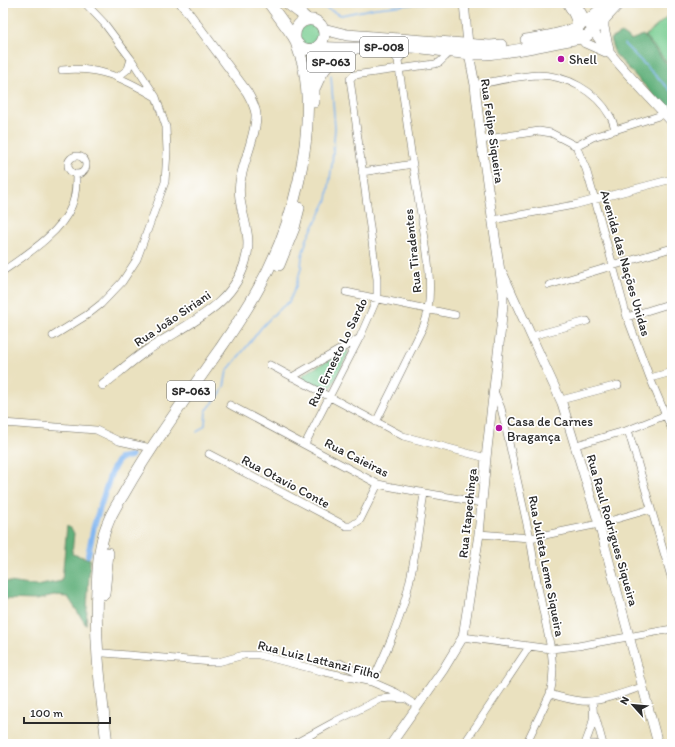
<svg xmlns="http://www.w3.org/2000/svg" width="675" height="747" font-family="Itim,sans-serif">
  <rect width="100%" height="100%" fill="#fff"/>
  <filter id="ink" filterUnits="userSpaceOnUse"><feTurbulence type="fractalNoise" baseFrequency=".025" numOctaves="2"/><feDisplacementMap in="SourceGraphic" scale="8" xChannelSelector="R" yChannelSelector="G"/><feConvolveMatrix kernelMatrix="1 2 1 2 8 2 1 2 1" color-interpolation-filters="sRGB"/></filter>
  <filter id="wash" filterUnits="userSpaceOnUse"><feTurbulence type="fractalNoise" baseFrequency=".012" numOctaves="4" result="noise"/><feDisplacementMap in="SourceGraphic" scale="16" xChannelSelector="R" yChannelSelector="G"/><feGaussianBlur stdDeviation="0.9" result="paint"/><feColorMatrix in="noise" values="0 0 0 0 0 0 0 0 0 0 0 0 0 0 0 0 0 1.4 0 .05"/><feComposite in="paint" operator="in"/></filter>
  <g filter="url(#wash)">
    <rect width="100%" height="100%" fill="#eae1bf"/>
    <path fill="#78cd91" stroke="#527c5e" d="M 672,13 L 672,68 L 645,36 Z
      M 310,23 L 321,32 L 315,45 L 301,44 L 298,30 Z
      M 347,350 L 348,350 L 348,354 L 330,390 L 327,392 L 324,391 L 301,380 L 304,374 Z"/>
    <path fill="#62b07b" stroke="#466e53" d="M 621,33 L 631,40 L 643,35 L 672,70 L 672,115 L 615,54 L 610,39 Z
      M 67,525 L 74,533 L 72,554 L 90,559 L 86,625 L 68,597 L 54,596 L 36,600 L 3,599 L 3,581 L 36,586 L 62,581 Z"/>
    <g fill="none" stroke-linecap="round" stroke-linejoin="round">
      <path stroke="#83b7f1" stroke-width="1.5" d="M 314,3 L 341,15 L 376,8 L 427,3
        M 624,44 L 672,92
        M 197,432 L 205,425 L 206,411 L 220,394 L 224,387 L 227,371 L 252,340 L 261,328 L 277,311 L 289,302 L 296,286 L 301,268 L 302,256 L 307,239 L 327,200 L 332,164 L 335,128 L 331,76"/>
      <path stroke="#83b7f1" stroke-width="6" d="M 88,555 L 94,526 L 111,473 L 117,462 L 120,458 L 131,456"/>
    </g>
  </g>
  <g filter="url(#ink)">
    <g fill="none" stroke-linecap="round" stroke-linejoin="round">
      <g stroke="#6e6b5f" stroke-width="8">
        <path id="minor" d="M 398,60 L 410,47
          M 62,70 C 99,66 123,78 154,96
          M 118,77 L 128,69 L 131,59
          M 475,85 C 496,81 517,76 538,75 C 566,75 596,91 610,116 C 613,120 614,126 615,130
          M 481,140 L 539,131 L 551,133 L 576,146
          M 576,146 L 586,169 L 595,200 L 627,317 L 650,378 L 672,430
          M 576,146 L 593,137 L 665,114
          M68 165a9 9 0 1 1 18 0a9 9 0 1 1-18 0Z
          M 362,172 L 413,164
          M 493,220 L 574,205 L 672,179
          M 3,271 C 26,255 62,232 72,205 C 76,195 76,185 76,174
          M 549,285 L 672,248
          M 346,292 L 455,315
          M 627,317 L 672,303
          M 53,336 L 87,315 L 101,304 L 122,282 L 137,259 L 165,182 L 167,151 L 166,127 L 156,97 L 131,59 L 104,23 L 85,3
          M 532,336 L 587,321
          M 270,365 L 403,436 L 486,458
          M 292,377 L 360,338
          M 650,378 L 672,372
          M 494,391 L 501,408 L 506,429 L 530,538 L 538,587 L 551,649 L 553,669 L 552,684 L 550,694 L 526,744
          M 561,400 L 618,385
          M 230,405 L 378,484 L 392,487 L 482,503
          M 376,422 L 424,325 C 438,289 422,224 416,186 C 410,147 405,107 399,68 L 398,60 L 387,47
          M 3,423 L 96,430 L 119,441 L 151,448
          M 628,430 L 672,580
          M 305,444 L 360,337 L 371,312 L 377,298 L 377,279 L 350,79 L 354,75 L 435,64 L 440,62 L 450,52
          M 576,445 L 628,430 L 666,415
          M 209,454 L 346,526 L 351,526 L 360,520 L 378,484
          M 479,534 L 530,538 L 599,524 L 651,509
          M 463,637 L 551,649 L 578,646 L 672,629
          M 104,653 L 212,662 L 218,662 L 244,655 L 259,655 L 325,672 L 372,682 L 397,693 L 417,706
          M 340,663 L 368,678
          M 372,682 C 385,654 398,626 406,596 C 415,563 419,528 424,493
          M 550,694 C 560,697 570,700 581,701 C 598,703 625,692 642,687
          M 595,715 L 603,744
          M 294,744 L 336,721 L 380,699 L 391,698 L 403,699
          M 464,744 L 529,647
          M 585,744 C 591,728 596,718 592,701
          M 585,744 L 595,744"/>
      </g>
      <g stroke="#6e6b5f" stroke-width="10">
        <path id="tertiary" d="M 567,3 C 570,8 573,13 575,18 C 578,27 578,36 585,43 L 610,54
          M 576,3 C 600,49 638,84 672,122
          M 604,18 L 604,27 L 609,50
          M 503,274 L 517,305 L 562,403 L 599,524 L 658,744
          M 103,385 C 117,374 131,361 146,351 C 185,324 237,307 247,254 C 252,229 236,206 240,182 C 243,162 257,133 256,114 C 255,106 251,99 247,92 L 181,3
          M 391,744 L 443,670 L 463,637 L 479,534 L 486,458 L 501,327 L 503,304 L 503,292 L 481,140 L 475,85 L 469,54 L 464,3"/>
      </g>
      <g stroke="#6e6b5f" stroke-width="12">
        <path id="primary" d="M 269,3 C 277,14 285,25 293,36 C 295,39 296,43 300,46 C 304,50 312,51 317,47 C 321,44 324,39 324,34 C 323,14 293,15 295,38
          M 287,3 L 299,12 L 308,20
          M 323,29 L 347,35 L 490,46 L 501,45
          M 526,40 C 548,36 570,34 588,20 C 595,15 601,9 607,3
          M 317,47 C 348,50 378,46 409,47 C 434,48 459,55 485,54 C 517,52 549,43 581,38 L 588,35 L 593,31 L 619,3
          M 315,87 C 323,67 334,56 354,49
          M 314,102 L 314,49
          M 279,265 L 294,228 L 299,208
          M 104,594 L 108,553
          M 107,744 C 101,692 94,641 97,588 C 98,567 99,545 107,525 C 111,514 117,504 123,495 C 137,470 152,447 168,424 C 185,399 202,374 220,349 C 233,330 246,311 257,291 C 292,230 318,134 303,64 C 301,57 298,49 296,42"/>
      </g>
      <use href="#minor" stroke="#fff" stroke-width="7"/>
      <use href="#tertiary" stroke="#fff" stroke-width="9"/>
      <use href="#primary" stroke="#fff" stroke-width="11"/>
    </g>
  </g>
  <g fill="#b5179e" stroke="#fff" stroke-width="1.5">
    <circle cx="561" cy="59" r="4"/>
    <circle cx="499" cy="428" r="4"/>
  </g>
  <g text-anchor="middle" stroke-width="3.5" stroke-linejoin="round" paint-order="stroke">
    <g fill="#fff" stroke="#6b6b6b" stroke-width="1">
      <rect x="360" y="37" width="48" height="20" rx="3"/>
      <rect x="307" y="52" width="48" height="20" rx="3"/>
      <rect x="167" y="381" width="48" height="20" rx="3"/>
    </g>
    <g font-size="12" font-weight="bold" fill="#2b2b2b">
      <text x="384" y="51">SP-008</text>
      <text x="331" y="66">SP-063</text>
      <text x="191" y="395">SP-063</text>
    </g>
    <g font-size="13" fill="#2b2b2b" stroke="#fff" text-anchor="start">
      <text x="569" y="64">Shell</text>
      <text x="507" y="426">Casa de Carnes<tspan x="507" dy="15">Bragança</tspan></text>
    </g>
    <g font-size="13" fill="#2b2b2b" stroke="#fff">
      <text transform="translate(493 131) rotate(82)" y="5">Rua Felipe Siqueira</text>
      <text transform="translate(412 251) rotate(-96)" y="5">Rua Tiradentes</text>
      <text transform="translate(626 263) rotate(74)" y="5">Avenida das Nações Unidas</text>
      <text transform="translate(172 318) rotate(-34)" y="5">Rua João Siriani</text>
      <text transform="translate(337 352) rotate(-64)" y="5">Rua Ernesto Lo Sardo</text>
      <text transform="translate(357 457) rotate(27)" y="5">Rua Caieiras</text>
      <text transform="translate(286 481) rotate(28)" y="5">Rua Otavio Conte</text>
      <text transform="translate(467 513) rotate(-84)" y="5">Rua Itapechinga</text>
      <text transform="translate(613 530) rotate(74)" y="5">Rua Raul Rodrigues Siqueira</text>
      <text transform="translate(547 566) rotate(79)" y="5">Rua Julieta Leme Siqueira</text>
      <text transform="translate(319 659) rotate(14)" y="5">Rua Luiz Lattanzi Filho</text>
    </g>
  </g>
  <rect width="675" height="747" fill="none" stroke="#fff" stroke-width="16"/>
  <g transform="translate(633 705) rotate(297)" stroke="#ffffff" stroke-width="3" paint-order="stroke">
  <path d="M0-3L7 15L0 10L-7 15Z" fill="#2b2b2b"/>
  <text y="-6" font-size="11" font-weight="bold" text-anchor="middle" fill="#2b2b2b">N</text>
  </g>
  <path d="M24 717v6h86v-6" fill="none" stroke="#2b2b2b" stroke-width="2"/>
  <text x="30" y="717" font-size="12" fill="#2b2b2b" stroke="#ffffff" stroke-width="3" paint-order="stroke">100 m</text>
</svg>
